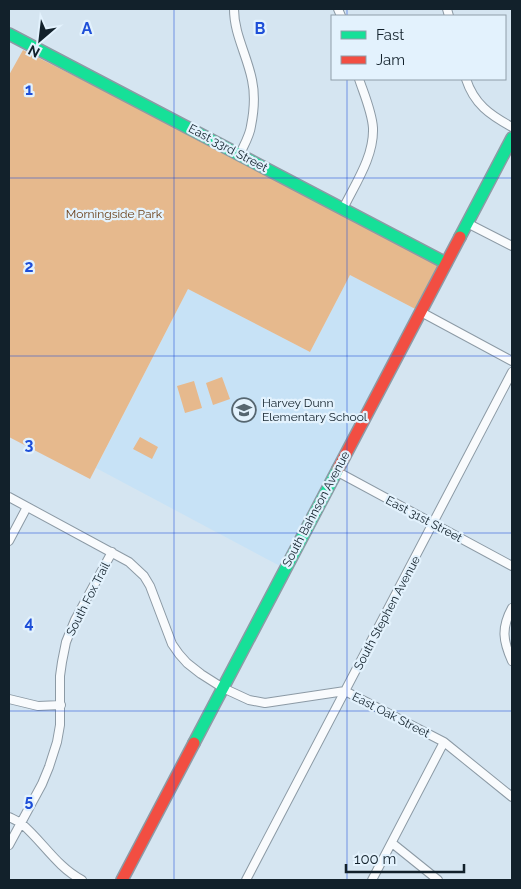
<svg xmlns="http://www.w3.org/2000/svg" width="521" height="889" font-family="Raleway,sans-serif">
  <rect width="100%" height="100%" fill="#d5e5f1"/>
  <path fill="#c7e2f6" d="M 350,275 L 415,309 L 280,566 L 96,468 L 188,289 L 310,352 Z"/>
  <path fill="#e6b98d" d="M 23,50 L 446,263 L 421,312 L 350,275 L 310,352 L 188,289 L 90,479 L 9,437 L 9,75 Z
    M 222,377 L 230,399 L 213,405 L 206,383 Z
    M 194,381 L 202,408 L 185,413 L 177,386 Z
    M 140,437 L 158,447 L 152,459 L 133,449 Z"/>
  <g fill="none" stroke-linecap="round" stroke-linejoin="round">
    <g stroke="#8c9aa5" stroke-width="10">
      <path id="street" d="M 234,9 C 234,34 247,55 252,80 C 255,94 254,111 251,126 C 250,135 244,145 240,154
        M 338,9 L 341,16
        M 447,9 L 449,16
        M 466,79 C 474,104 490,115 512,127
        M 343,209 C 355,184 374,157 373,128 C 372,112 364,94 359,79
        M 467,223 L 512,246
        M 421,312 L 512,361
        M 336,471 L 512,566
        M 9,497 L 129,562 L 144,576 L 150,586 L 172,644 L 179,654 L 187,663 L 201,674 L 223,688 L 249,700 L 265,703 L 345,691 L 444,742 L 512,797
        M 9,541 L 27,507
        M 512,608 C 501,628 503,641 512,661
        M 9,699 L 38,706 L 61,705
        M 9,817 C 13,819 18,821 22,824 C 43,842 57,867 82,880
        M 392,843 L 438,880
        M 9,845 L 42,784 L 49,767 L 57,742 L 60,725 L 60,676 L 62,662 L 66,642 L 75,620 L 112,552
        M 246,880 L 512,372
        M 372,880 L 444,742"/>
    </g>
    <g stroke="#8c9aa5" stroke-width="14">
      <path id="fast" d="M 9,34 L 446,263
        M 460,237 L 512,138
        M 194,743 L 338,469"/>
    </g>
    <g stroke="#8c9aa5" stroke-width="14">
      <path id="jam" d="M 338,469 L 460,237
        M 122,880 L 194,743"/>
    </g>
    <use href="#street" stroke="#f9fbfd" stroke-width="8"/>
    <use href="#fast" stroke="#16e098" stroke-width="11"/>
    <use href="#jam" stroke="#f24e42" stroke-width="11"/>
  </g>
  <path fill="none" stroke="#1d4ed8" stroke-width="1" stroke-opacity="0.55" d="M 174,9 L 174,880M 347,9 L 347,16M 347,79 L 347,880M 9,178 L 512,178M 9,356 L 512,356M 9,533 L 512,533M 9,711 L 512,711"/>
  <defs>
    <g id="school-ring" transform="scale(1.25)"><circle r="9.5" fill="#e3f2fd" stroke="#566670" stroke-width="1.5"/><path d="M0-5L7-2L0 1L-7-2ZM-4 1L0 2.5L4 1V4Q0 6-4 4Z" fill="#566670"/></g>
  </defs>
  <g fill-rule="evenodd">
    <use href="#school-ring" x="244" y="410"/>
  </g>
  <g text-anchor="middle" stroke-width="4.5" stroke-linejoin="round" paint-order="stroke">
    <g font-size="12" fill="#12212b" stroke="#e3f2fd">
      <text transform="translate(228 148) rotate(28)" y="4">East 33rd Street</text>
      <text transform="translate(316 509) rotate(-62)" y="4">South Bahnson Avenue</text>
      <text transform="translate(424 519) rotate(28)" y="4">East 31st Street</text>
      <text transform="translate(88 599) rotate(-63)" y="4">South Fox Trail</text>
      <text transform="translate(387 613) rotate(-62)" y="4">South Stephen Avenue</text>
      <text transform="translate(391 715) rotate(27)" y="4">East Oak Street</text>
    </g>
    <g font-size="12" fill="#6b4019" stroke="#e3f2fd">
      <text x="114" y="218">Morningside Park</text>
    </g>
    <g font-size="12" fill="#12212b" stroke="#e3f2fd" text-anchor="start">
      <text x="262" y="407">Harvey Dunn<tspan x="262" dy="14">Elementary School</tspan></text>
    </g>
  </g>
  <g font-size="16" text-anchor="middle" font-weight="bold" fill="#1d4ed8" stroke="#e3f2fd" stroke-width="4.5" stroke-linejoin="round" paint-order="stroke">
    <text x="87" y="34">A</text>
    <text x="260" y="34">B</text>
    <text x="29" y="95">1</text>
    <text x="29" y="272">2</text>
    <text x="29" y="450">3</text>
    <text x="29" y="628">4</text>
    <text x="29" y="806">5</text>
  </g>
  <rect width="521" height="889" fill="none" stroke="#12212b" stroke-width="20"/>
  <rect x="331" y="15" width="175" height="65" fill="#e3f2fd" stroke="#8f9ea9"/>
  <rect x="341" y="31" width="25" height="8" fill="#16e098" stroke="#8f9ea9"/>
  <text x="376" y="40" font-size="15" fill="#12212b">Fast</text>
  <rect x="341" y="56" width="25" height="8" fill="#f24e42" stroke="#8f9ea9"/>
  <text x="376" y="65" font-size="15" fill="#12212b">Jam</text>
  <g transform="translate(40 40) rotate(208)" stroke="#e3f2fd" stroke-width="4" paint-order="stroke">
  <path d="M0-4L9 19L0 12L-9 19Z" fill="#12212b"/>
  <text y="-8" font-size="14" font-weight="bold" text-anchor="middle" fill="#12212b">N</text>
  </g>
  <path d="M346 864v8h118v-8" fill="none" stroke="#12212b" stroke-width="2.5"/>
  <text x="354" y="864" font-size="15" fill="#12212b" stroke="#e3f2fd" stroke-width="4" paint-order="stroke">100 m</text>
</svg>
